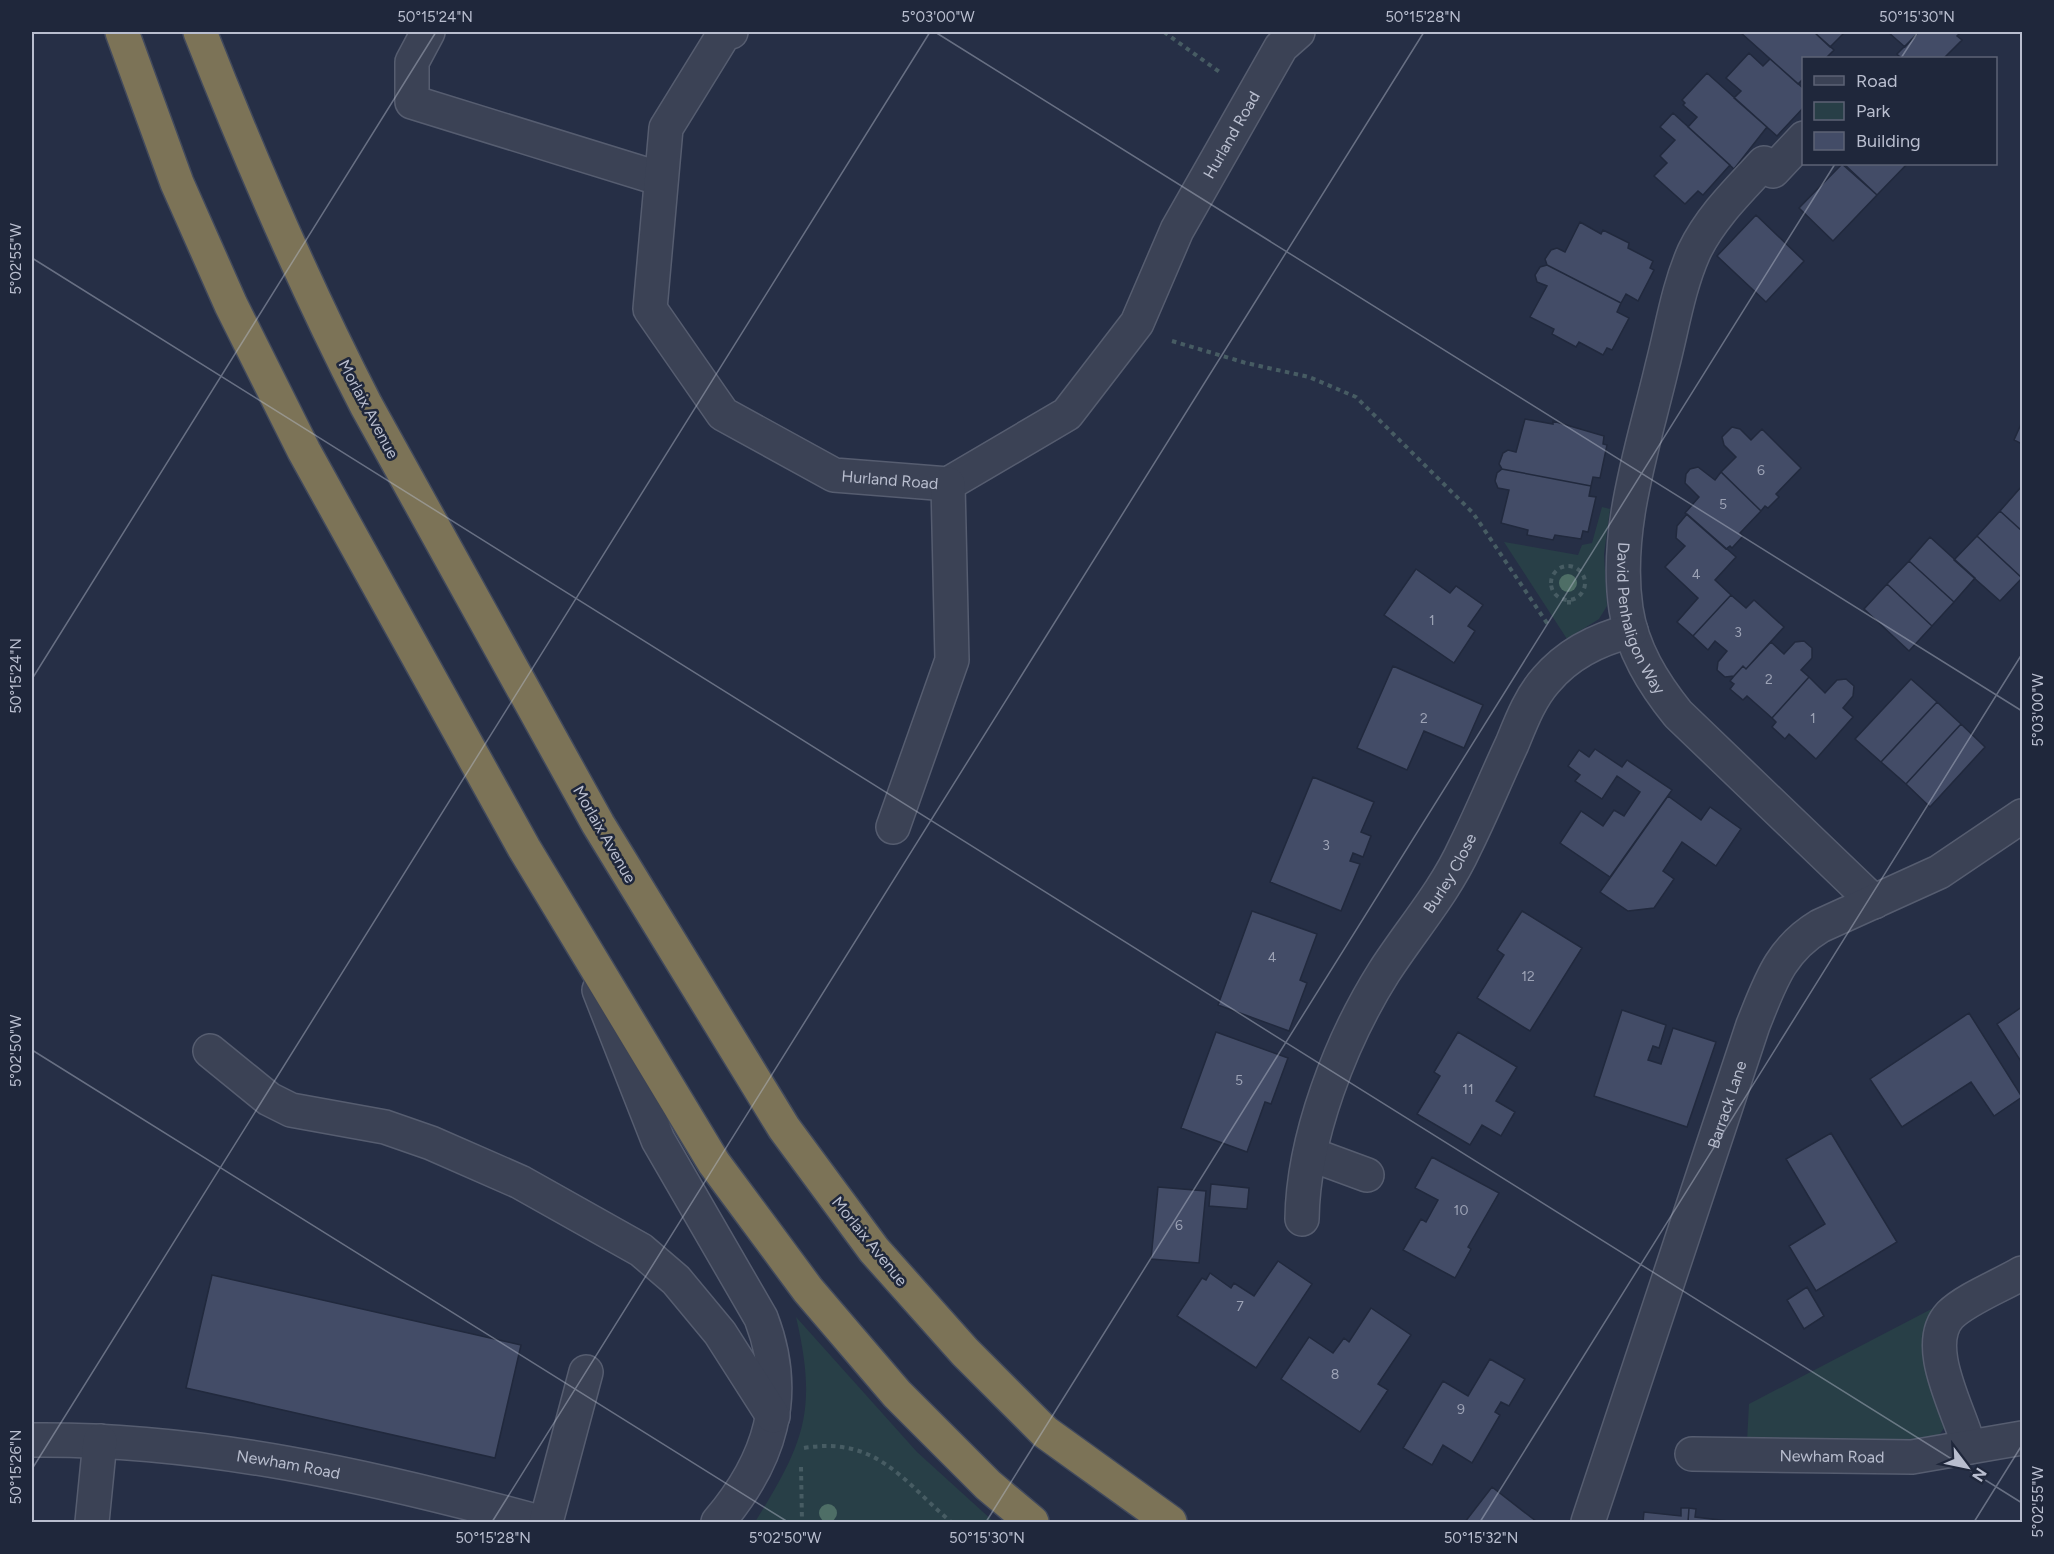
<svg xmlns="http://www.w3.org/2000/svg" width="2054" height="1554" font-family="Figtree,sans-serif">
  <rect width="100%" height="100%" fill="#262f46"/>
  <path fill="#283f47" d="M 1602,507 L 1610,509 L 1604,554 L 1607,606 L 1599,619 L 1567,639 L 1504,542 L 1578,555 L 1582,545 L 1592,543 Z
    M 1943,1303 L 1929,1378 L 1945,1427 L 1937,1438 L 1926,1441 L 1747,1442 L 1749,1404 Z
    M 796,1317 L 917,1452 L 994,1522 L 755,1522 C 804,1443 818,1411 796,1317 Z"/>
  <path fill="#434c67" stroke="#21293d" stroke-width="1.5" d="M 1740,32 L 1814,32 L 1834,50 L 1826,58 L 1804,58 L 1804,78 L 1798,84 Z
    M 1814,32 L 1845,32 L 1830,47 Z
    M 1888,32 L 1919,32 L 1905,47 Z
    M 1919,32 L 1961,32 L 1957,36 L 1962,40 L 1944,58 L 1901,58 L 1897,54 Z
    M 1749,53 L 1763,66 L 1770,59 L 1804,89 L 1804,107 L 1777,136 L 1734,98 L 1741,91 L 1726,78 Z
    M 1707,73 L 1767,127 L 1734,169 L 1688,127 L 1697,117 L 1683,105 L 1685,103 L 1682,100 Z
    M 1673,113 L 1730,165 L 1703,195 L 1698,191 L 1685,204 L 1654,176 L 1667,163 L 1660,156 L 1675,140 L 1660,127 Z
    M 1842,164 L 1877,195 L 1833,241 L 1799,208 Z
    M 1844,164 L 1907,164 L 1877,195 Z
    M 1756,215 L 1804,261 L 1766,302 L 1717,256 Z
    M 1580,222 L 1601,234 L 1603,230 L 1629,243 L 1628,248 L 1653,261 L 1650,268 L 1654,270 L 1638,301 L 1626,294 L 1621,303 L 1547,265 L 1545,259 L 1551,250 L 1557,248 L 1565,252 Z
    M 1547,265 L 1621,303 L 1617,312 L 1629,318 L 1612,350 L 1607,348 L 1603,355 L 1579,342 L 1576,347 L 1552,334 L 1554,329 L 1530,317 L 1547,286 L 1537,282 L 1535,275 L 1540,267 Z
    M 1525,419 L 1553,424 L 1553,421 L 1604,436 L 1603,444 L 1607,445 L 1600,478 L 1593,477 L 1591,486 L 1502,469 L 1499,464 L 1503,453 L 1508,450 L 1516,452 Z
    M 2022,422 L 2022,444 L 2014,440 Z
    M 1732,427 L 1740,429 L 1751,440 L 1762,429 L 1801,468 L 1776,494 L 1779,497 L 1768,508 L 1765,506 L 1761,511 L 1721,472 L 1736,457 L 1724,445 L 1722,437 Z
    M 1698,467 L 1715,480 L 1721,472 L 1761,511 L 1740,533 L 1743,536 L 1732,548 L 1730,546 L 1726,549 L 1685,513 L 1699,497 L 1685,483 L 1686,474 L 1690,469 Z
    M 1502,469 L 1591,486 L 1589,496 L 1596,497 L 1588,532 L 1583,531 L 1581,539 L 1555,535 L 1553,540 L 1527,535 L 1528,530 L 1501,523 L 1509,490 L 1498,488 L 1495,481 L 1497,473 Z
    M 2022,486 L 2022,531 L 2000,511 Z
    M 2000,511 L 2022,531 L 2022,578 L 1977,536 Z
    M 1687,514 L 1736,557 L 1715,580 L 1731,595 L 1693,636 L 1677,622 L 1698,598 L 1665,567 L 1685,546 L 1676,538 L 1677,526 Z
    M 1977,536 L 2022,578 L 2000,601 L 1954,560 Z
    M 1930,537 L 1975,578 L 1954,602 L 1909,561 Z
    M 1909,561 L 1954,602 L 1932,626 L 1887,584 Z
    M 1416,569 L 1450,593 L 1456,586 L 1483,605 L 1468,626 L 1475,631 L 1454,663 L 1384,615 Z
    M 1887,584 L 1932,626 L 1909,651 L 1864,609 Z
    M 1731,595 L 1746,608 L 1754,600 L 1784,627 L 1746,669 L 1743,666 L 1734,676 L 1725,677 L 1717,670 L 1718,662 L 1727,651 L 1715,641 L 1708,650 L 1693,636 Z
    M 1804,641 L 1812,648 L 1812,658 L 1801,670 L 1809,677 L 1772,718 L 1747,696 L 1743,700 L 1730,689 L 1734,684 L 1730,681 L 1734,676 L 1743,666 L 1746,669 L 1771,642 L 1784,654 L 1795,642 Z
    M 1393,666 L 1483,705 L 1464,748 L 1424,731 L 1407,770 L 1357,748 Z
    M 1809,677 L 1825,693 L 1837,680 L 1846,679 L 1854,686 L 1853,696 L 1843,708 L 1853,717 L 1816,759 L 1789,734 L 1785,739 L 1772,727 L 1776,722 L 1772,718 Z
    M 1911,679 L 1937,702 L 1881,762 L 1855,739 Z
    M 1937,702 L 1961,724 L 1906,784 L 1881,762 Z
    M 1961,724 L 1985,747 L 1930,807 L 1906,784 Z
    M 1595,749 L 1622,767 L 1627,760 L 1672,790 L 1610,877 L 1560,843 L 1581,811 L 1603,826 L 1614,810 L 1624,816 L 1640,792 L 1617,776 L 1602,799 L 1575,781 L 1580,775 L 1568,766 L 1579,750 L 1589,757 Z
    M 1313,777 L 1374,802 L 1361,832 L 1371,836 L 1363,857 L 1353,853 L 1350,861 L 1360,864 L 1341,911 L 1270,882 Z
    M 1668,796 L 1701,820 L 1710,807 L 1741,829 L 1716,866 L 1682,842 L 1663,871 L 1674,879 L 1654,908 L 1628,911 L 1600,892 Z
    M 1252,911 L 1317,934 L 1300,980 L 1307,983 L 1289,1031 L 1218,1005 Z
    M 1522,911 L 1582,948 L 1530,1031 L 1477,998 L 1504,955 L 1497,950 Z
    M 2022,1007 L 2022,1063 L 1997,1024 Z
    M 1622,1010 L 1666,1025 L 1659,1048 L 1653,1046 L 1648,1060 L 1661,1064 L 1673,1028 L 1716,1042 L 1687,1127 L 1594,1096 Z
    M 1969,1013 L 2022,1097 L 1994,1116 L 1971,1082 L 1902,1127 L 1870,1079 Z
    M 1216,1032 L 1288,1058 L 1271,1104 L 1265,1102 L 1247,1152 L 1181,1128 Z
    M 1458,1032 L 1517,1067 L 1496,1101 L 1515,1112 L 1501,1136 L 1482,1125 L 1470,1145 L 1417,1114 L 1440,1076 L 1434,1072 Z
    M 1831,1133 L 1897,1242 L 1816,1291 L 1789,1246 L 1825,1224 L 1786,1159 Z
    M 1432,1157 L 1499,1193 L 1468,1247 L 1471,1249 L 1455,1278 L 1403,1250 L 1421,1219 L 1426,1222 L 1438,1200 L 1415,1188 Z
    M 1211,1184 L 1249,1188 L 1247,1209 L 1209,1206 Z
    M 1158,1187 L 1206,1191 L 1199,1263 L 1151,1259 Z
    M 1278,1261 L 1312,1284 L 1256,1368 L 1177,1316 L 1202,1278 L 1206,1280 L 1210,1273 L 1231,1288 L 1234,1283 L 1254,1296 Z
    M 212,1275 L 521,1345 L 495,1458 L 186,1388 Z
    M 1807,1287 L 1824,1316 L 1804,1329 L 1787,1300 Z
    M 1371,1308 L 1411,1335 L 1378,1384 L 1388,1390 L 1360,1432 L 1281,1379 L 1309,1337 L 1333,1353 L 1344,1338 L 1349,1342 Z
    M 1490,1359 L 1525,1379 L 1509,1406 L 1501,1402 L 1495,1412 L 1500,1415 L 1472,1463 L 1443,1445 L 1432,1465 L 1403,1448 L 1443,1381 L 1468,1396 Z
    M 1492,1487 L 1537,1522 L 1465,1522 Z
    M 1681,1508 L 1689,1508 L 1688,1522 L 1643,1522 L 1644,1512 L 1681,1516 Z
    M 1689,1508 L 1696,1509 L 1695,1517 L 1736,1522 L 1688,1522 Z"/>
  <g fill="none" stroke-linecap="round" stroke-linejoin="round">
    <g stroke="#565d70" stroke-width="36">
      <g id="minor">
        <path d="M 428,32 L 412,62 L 412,102 L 661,179"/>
        <path id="s1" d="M 731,32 L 724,34 L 666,128 L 650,309 L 723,414 L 834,475 L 948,484 L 1067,414 L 1137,323 L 1177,230 L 1281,47 L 1298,32"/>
        <path id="s2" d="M 1804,138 L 1773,171 L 1764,163 C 1739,190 1710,218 1694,252 C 1678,288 1672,329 1662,367 C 1644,444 1614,529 1626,609 C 1632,649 1653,683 1678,714 L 1874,902"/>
        <path d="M 893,827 L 952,660 L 948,484"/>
        <path d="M 599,990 L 658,1140 L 761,1318 C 791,1396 770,1461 718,1522"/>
        <path d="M 210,1051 L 269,1099 L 291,1110 L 385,1127 L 431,1143 L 520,1182 L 641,1250 L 676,1280 L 720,1333 L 773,1416"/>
        <path d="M 1310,1154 L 1367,1175"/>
        <path id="s3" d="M 1302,1219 C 1303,1138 1341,1040 1384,972 C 1411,930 1444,893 1465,847 C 1482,813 1496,778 1512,744 C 1521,722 1530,698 1546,680 C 1568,654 1598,639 1631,631"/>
        <path id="s4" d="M 32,1440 C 203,1438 375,1477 539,1522"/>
        <path d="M 1969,1447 C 1960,1411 1921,1346 1950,1315 C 1966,1299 2002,1285 2022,1273"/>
        <path id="s5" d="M 1692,1454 L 1912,1457 L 2022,1438"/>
        <path d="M 92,1522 L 100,1441"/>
        <path d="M 546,1522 L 586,1372"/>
        <path id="s6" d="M 1588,1522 L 1753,1025 C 1770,983 1780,950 1820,926 L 1939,872 L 2022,816"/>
      </g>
    </g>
    <g stroke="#424a5d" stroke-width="36">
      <path id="highway" d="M 122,32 L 177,183 L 231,305 L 304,451 L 524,848 L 714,1163 L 808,1290 L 897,1394 L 988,1485 L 1032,1522
        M 200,32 C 250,159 303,283 366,405 L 598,824 L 784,1128 L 874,1250 L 965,1352 L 1045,1432 L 1170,1522"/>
    </g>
    <path stroke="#475c63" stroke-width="4" stroke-dasharray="4.5 4.5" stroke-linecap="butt" d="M 1164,32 L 1221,73
      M 1172,341 L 1246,363 L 1309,377 L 1356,397 L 1473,513 L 1549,626
      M1551 583a17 17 0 1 1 34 0a17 17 0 1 1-34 0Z
      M 1569,600 L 1569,608
      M 804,1448 C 877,1436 903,1481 951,1522
      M 801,1467 L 802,1522"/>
    <use href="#minor" stroke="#3b4255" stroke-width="33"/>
    <use href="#highway" stroke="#7c7357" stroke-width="33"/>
  </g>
  <g fill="#4e6e66">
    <circle cx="1568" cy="583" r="9"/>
    <circle cx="828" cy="1513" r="9"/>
  </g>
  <path fill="none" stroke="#b9becf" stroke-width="1.5" stroke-opacity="0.45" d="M 935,32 L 2022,711M 1901,58 L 1918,32M 32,258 L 2022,1503M 32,679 L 436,32M 32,1050 L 788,1522M 32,1469 L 930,32M 492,1522 L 1424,32M 986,1522 L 1835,164M 1480,1522 L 2022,654M 1974,1522 L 2022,1445"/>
  <g text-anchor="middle" stroke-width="5" stroke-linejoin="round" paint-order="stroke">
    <g font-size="14" fill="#9ca2b5">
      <text x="1761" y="475">6</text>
      <text x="1723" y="509">5</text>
      <text x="1696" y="579">4</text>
      <text x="1432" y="625">1</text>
      <text x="1738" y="637">3</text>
      <text x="1769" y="684">2</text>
      <text x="1424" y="723">2</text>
      <text x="1813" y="723">1</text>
      <text x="1326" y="850">3</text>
      <text x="1272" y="962">4</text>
      <text x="1528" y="981">12</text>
      <text x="1239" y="1085">5</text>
      <text x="1468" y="1094">11</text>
      <text x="1461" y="1215">10</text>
      <text x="1179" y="1230">6</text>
      <text x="1240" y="1311">7</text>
      <text x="1335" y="1379">8</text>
      <text x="1461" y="1414">9</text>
    </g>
    <g font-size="16" fill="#b9becf" stroke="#1f273b">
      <text dy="6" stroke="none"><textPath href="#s1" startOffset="1132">Hurland Road</textPath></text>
      <text transform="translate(369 409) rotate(62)" y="6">Morlaix Avenue</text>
      <text dy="6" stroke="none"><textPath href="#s1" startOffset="610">Hurland Road</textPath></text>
      <text dy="6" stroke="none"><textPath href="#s2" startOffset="549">David Penhaligon Way</textPath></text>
      <text transform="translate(605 834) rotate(60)" y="6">Morlaix Avenue</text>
      <text dy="6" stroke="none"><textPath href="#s3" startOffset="382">Burley Close</textPath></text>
      <text dy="6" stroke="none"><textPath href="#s6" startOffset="440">Barrack Lane</textPath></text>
      <text transform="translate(870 1241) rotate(51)" y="6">Morlaix Avenue</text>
      <text dy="6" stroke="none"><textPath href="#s5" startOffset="140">Newham Road</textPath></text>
      <text dy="6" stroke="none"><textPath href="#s4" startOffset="258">Newham Road</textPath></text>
    </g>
  </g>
  <rect width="2054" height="1554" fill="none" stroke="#1f273b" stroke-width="66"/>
  <rect x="1802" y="57" width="195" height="108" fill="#1f273b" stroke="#5d6376" stroke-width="1.5"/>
  <rect x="1814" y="76" width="30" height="9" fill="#3b4255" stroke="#5d6376" stroke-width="1.5"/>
  <text x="1856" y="87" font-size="18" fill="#b9becf">Road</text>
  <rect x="1814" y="102" width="30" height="18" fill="#283f47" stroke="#5d6376" stroke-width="1.5"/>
  <text x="1856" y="117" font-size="18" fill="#b9becf">Park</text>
  <rect x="1814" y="132" width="30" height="18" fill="#434c67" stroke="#5d6376" stroke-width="1.5"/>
  <text x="1856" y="147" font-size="18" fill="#b9becf">Building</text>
  <g transform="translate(1967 1467) rotate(122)" stroke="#1f273b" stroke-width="4.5" paint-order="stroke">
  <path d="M0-4.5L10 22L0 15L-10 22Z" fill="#b9becf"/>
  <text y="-9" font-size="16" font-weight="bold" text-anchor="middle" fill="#b9becf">N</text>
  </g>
  <rect x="33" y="33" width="1988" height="1488" fill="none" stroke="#b9becf" stroke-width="2"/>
  <g font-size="15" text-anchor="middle" fill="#b9becf">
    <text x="435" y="22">50°15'24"N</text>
    <text x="938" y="22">5°03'00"W</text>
    <text x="1423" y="22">50°15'28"N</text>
    <text x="1917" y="22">50°15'30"N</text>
    <text transform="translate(16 259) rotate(-90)" y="5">5°02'55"W</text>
    <text transform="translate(16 676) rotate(-90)" y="5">50°15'24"N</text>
    <text transform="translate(2038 710) rotate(-90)" y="5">5°03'00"W</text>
    <text transform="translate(16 1051) rotate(-90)" y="5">5°02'50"W</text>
    <text transform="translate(16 1467) rotate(-90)" y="5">50°15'26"N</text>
    <text transform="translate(2038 1502) rotate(-90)" y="5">5°02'55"W</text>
    <text x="493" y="1543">50°15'28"N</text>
    <text x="785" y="1543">5°02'50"W</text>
    <text x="987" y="1543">50°15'30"N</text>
    <text x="1481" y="1543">50°15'32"N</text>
  </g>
</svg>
